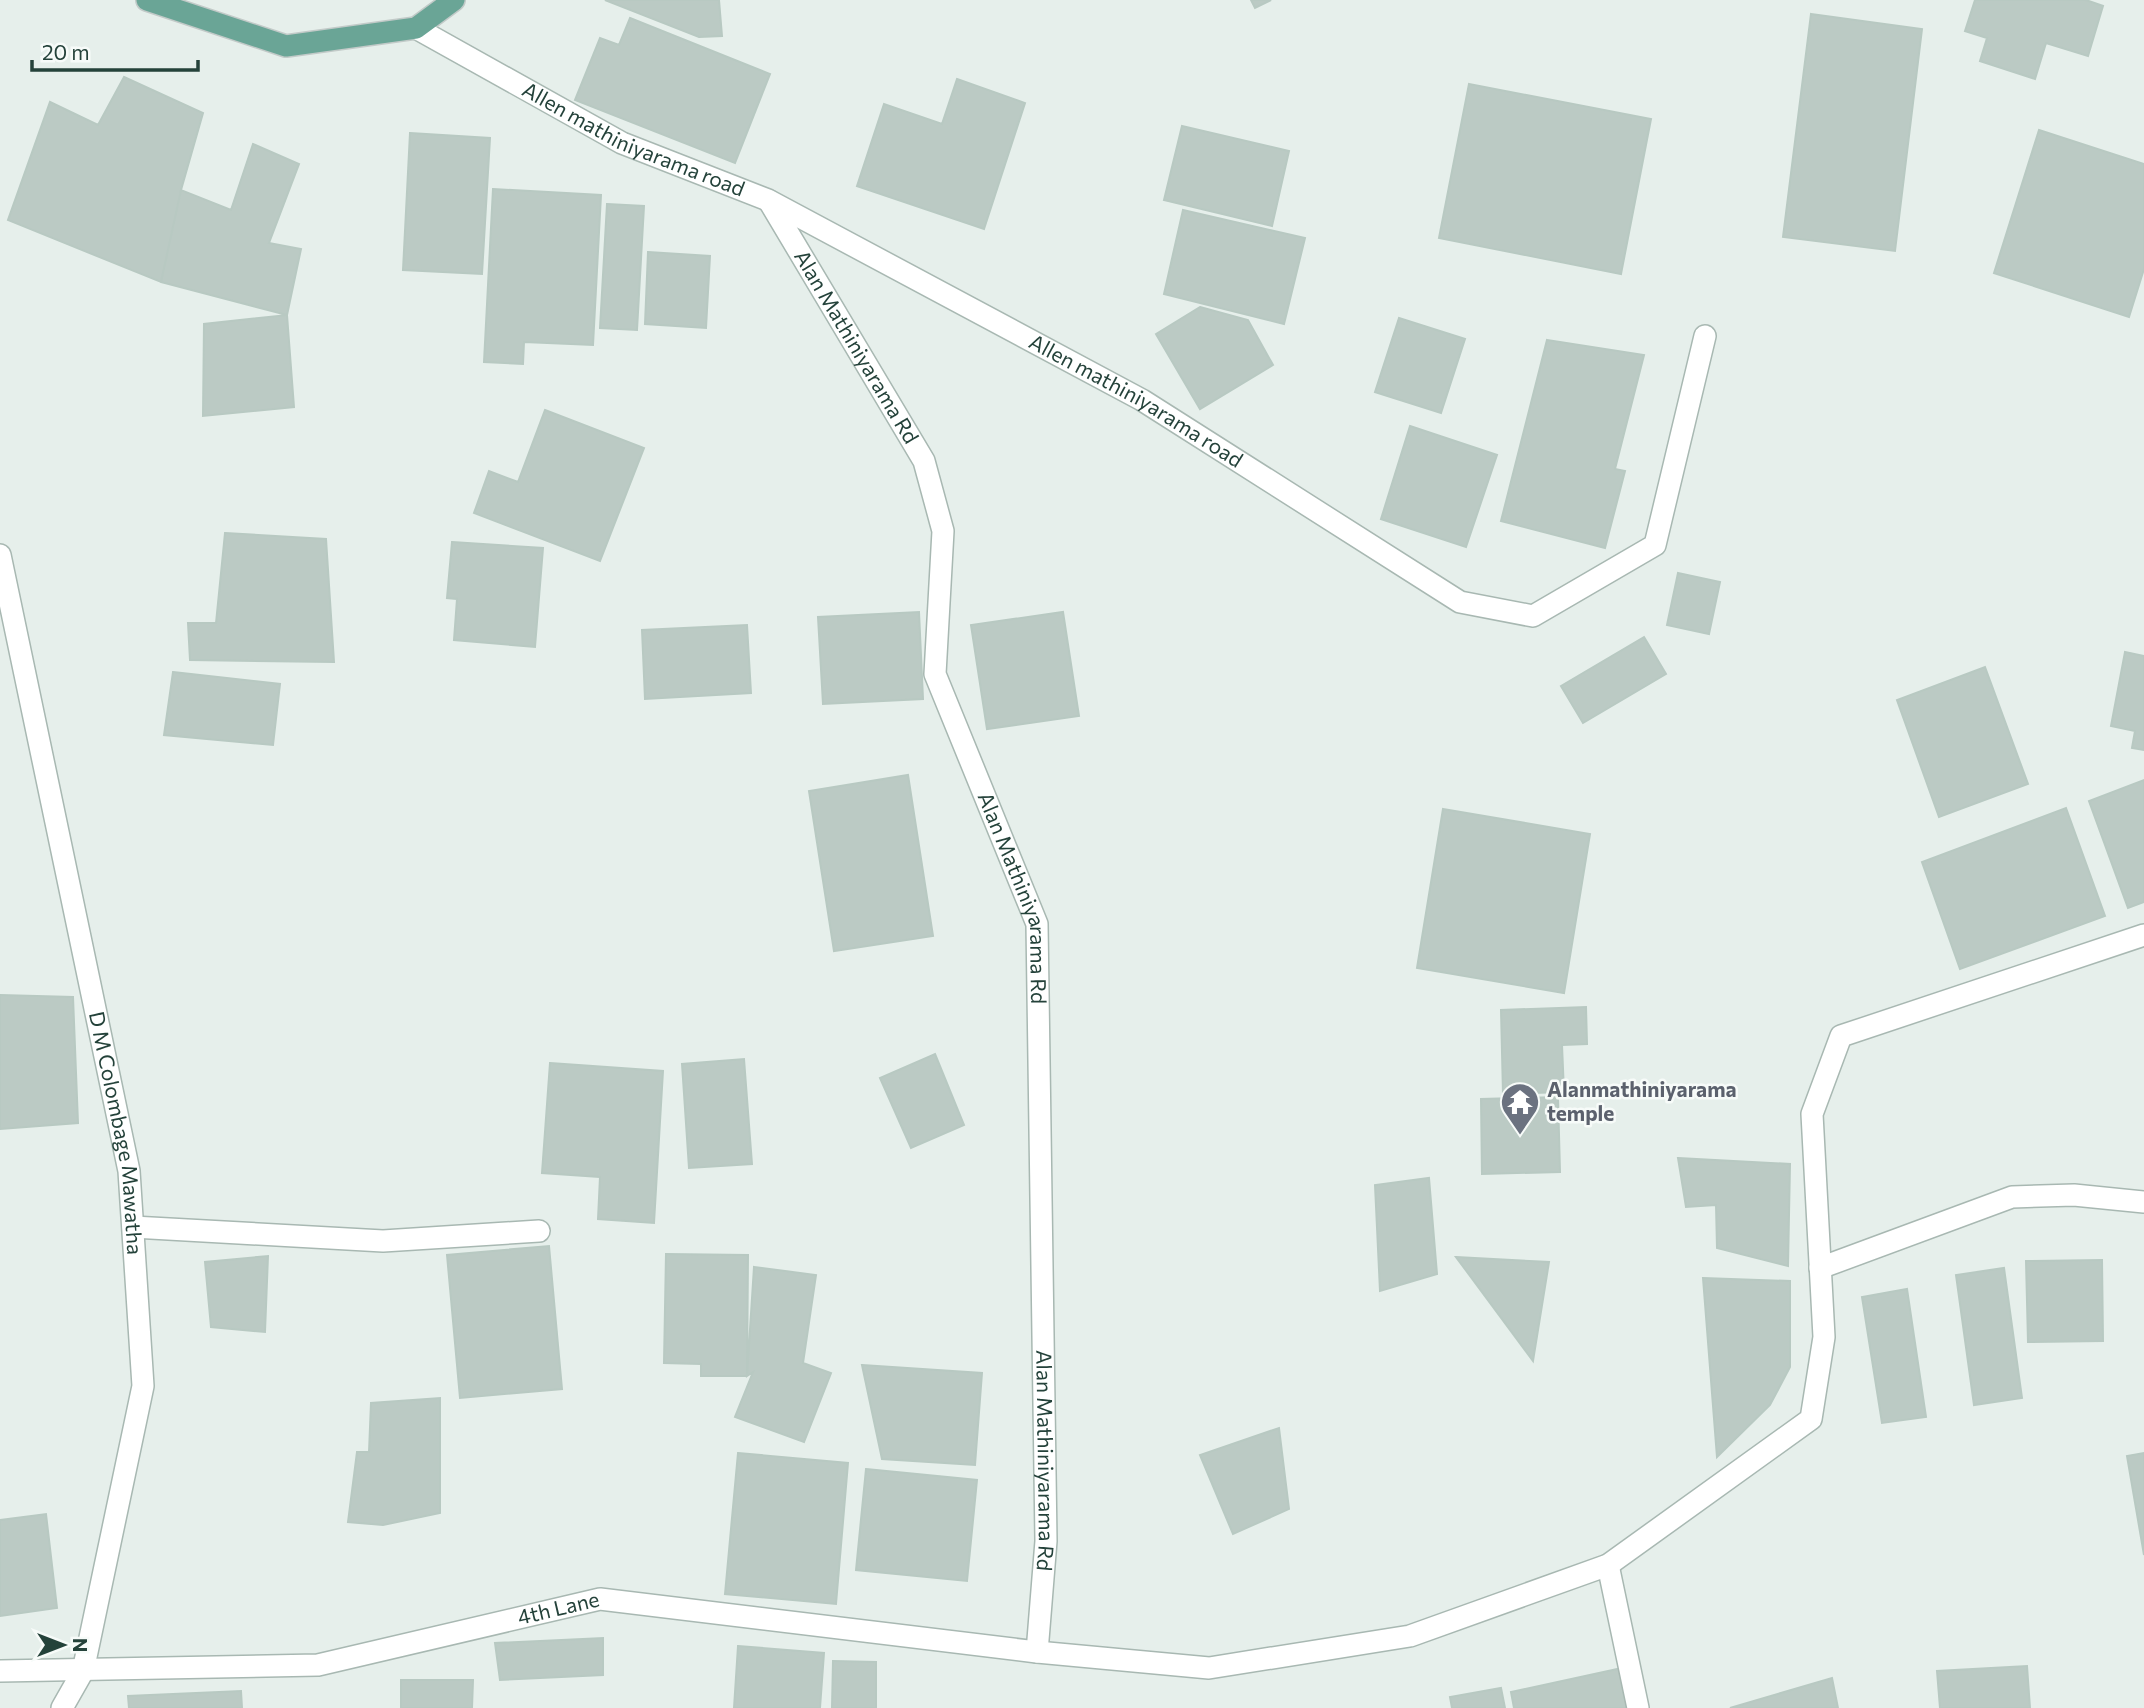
<svg xmlns="http://www.w3.org/2000/svg" width="2144" height="1708" font-family="Commissioner,sans-serif">
  <rect width="100%" height="100%" fill="#e6efeb"/>
  <path fill="#bbcac4" stroke="#b8c9c2" stroke-width="2" d="M 605,0 L 719,0 L 722,36 L 699,37 Z
    M 1251,0 L 1271,0 L 1255,8 Z
    M 1975,0 L 2086,0 L 2103,6 L 2088,56 L 2046,43 L 2035,79 L 1980,61 L 1987,38 L 1965,31 Z
    M 1811,14 L 1922,29 L 1895,251 L 1783,237 Z
    M 630,18 L 770,74 L 735,163 L 575,100 L 600,38 L 619,45 Z
    M 124,77 L 203,113 L 181,190 L 161,282 L 8,220 L 50,102 L 98,125 Z
    M 957,79 L 1025,103 L 984,229 L 857,186 L 884,104 L 942,124 Z
    M 1469,84 L 1651,119 L 1621,274 L 1439,238 Z
    M 1182,126 L 1289,151 L 1272,226 L 1164,200 Z
    M 2039,130 L 2144,164 L 2144,269 L 2129,317 L 1994,273 Z
    M 410,133 L 490,138 L 482,274 L 403,270 Z
    M 253,144 L 299,164 L 269,243 L 301,249 L 287,315 L 161,282 L 181,190 L 231,210 Z
    M 493,189 L 601,195 L 593,345 L 524,342 L 523,364 L 484,362 Z
    M 607,204 L 644,206 L 637,330 L 600,328 Z
    M 1183,210 L 1305,238 L 1284,324 L 1164,294 Z
    M 648,252 L 710,256 L 706,328 L 645,324 Z
    M 1200,307 L 1248,320 L 1273,365 L 1200,409 L 1156,334 Z
    M 287,315 L 294,407 L 203,416 L 204,324 Z
    M 1399,318 L 1465,339 L 1441,413 L 1375,392 Z
    M 1547,340 L 1644,355 L 1615,469 L 1625,471 L 1605,548 L 1501,521 Z
    M 545,410 L 644,448 L 600,561 L 474,513 L 489,471 L 518,482 Z
    M 1410,426 L 1497,455 L 1466,547 L 1381,519 Z
    M 225,533 L 326,539 L 334,662 L 190,660 L 188,623 L 216,623 Z
    M 452,542 L 543,548 L 535,647 L 454,640 L 457,599 L 447,598 Z
    M 1678,573 L 1720,582 L 1709,634 L 1667,625 Z
    M 919,612 L 923,699 L 823,704 L 818,617 Z
    M 1063,612 L 1079,716 L 987,729 L 971,625 Z
    M 747,625 L 751,693 L 645,699 L 642,630 Z
    M 1644,637 L 1666,674 L 1583,723 L 1561,686 Z
    M 2125,652 L 2144,656 L 2144,750 L 2132,748 L 2135,731 L 2111,726 Z
    M 1985,667 L 2028,784 L 1939,817 L 1897,700 Z
    M 173,672 L 280,684 L 273,745 L 164,735 Z
    M 908,775 L 933,936 L 834,951 L 809,791 Z
    M 2144,780 L 2144,902 L 2128,908 L 2089,801 Z
    M 2066,808 L 2105,916 L 1960,969 L 1922,862 Z
    M 1443,809 L 1590,834 L 1564,993 L 1417,968 Z
    M 0,995 L 73,997 L 78,1123 L 0,1129 Z
    M 1586,1007 L 1587,1044 L 1562,1045 L 1564,1092 L 1503,1094 L 1501,1010 Z
    M 935,1054 L 964,1125 L 911,1148 L 880,1078 Z
    M 744,1059 L 752,1164 L 689,1168 L 682,1064 Z
    M 550,1063 L 663,1071 L 654,1223 L 598,1219 L 600,1177 L 542,1173 Z
    M 1558,1097 L 1560,1172 L 1482,1174 L 1481,1099 Z
    M 1678,1158 L 1790,1164 L 1788,1266 L 1717,1248 L 1716,1205 L 1686,1207 Z
    M 1429,1178 L 1437,1274 L 1380,1291 L 1375,1185 Z
    M 549,1246 L 562,1389 L 460,1398 L 447,1255 Z
    M 666,1254 L 748,1255 L 747,1376 L 701,1376 L 701,1364 L 664,1363 Z
    M 268,1256 L 265,1332 L 211,1327 L 205,1262 Z
    M 1456,1257 L 1549,1262 L 1533,1361 Z
    M 2102,1260 L 2103,1341 L 2028,1342 L 2026,1261 Z
    M 754,1267 L 816,1275 L 803,1363 L 831,1373 L 804,1442 L 735,1417 L 753,1372 L 747,1376 Z
    M 2004,1268 L 2022,1398 L 1974,1405 L 1956,1275 Z
    M 1703,1278 L 1790,1281 L 1790,1367 L 1770,1405 L 1717,1457 Z
    M 1907,1289 L 1926,1417 L 1882,1423 L 1862,1297 Z
    M 862,1365 L 982,1373 L 975,1465 L 882,1459 Z
    M 440,1398 L 440,1513 L 383,1525 L 348,1522 L 357,1452 L 369,1452 L 371,1403 Z
    M 1279,1428 L 1289,1509 L 1233,1534 L 1200,1455 Z
    M 738,1453 L 848,1463 L 836,1604 L 725,1594 Z
    M 2144,1453 L 2144,1555 L 2127,1456 Z
    M 866,1469 L 977,1480 L 967,1581 L 856,1570 Z
    M 46,1514 L 57,1608 L 0,1616 L 0,1520 Z
    M 603,1638 L 603,1675 L 500,1680 L 495,1643 Z
    M 738,1646 L 824,1653 L 820,1708 L 734,1708 Z
    M 833,1661 L 876,1662 L 876,1708 L 832,1708 Z
    M 2027,1666 L 2030,1708 L 1940,1708 L 1937,1671 Z
    M 1622,1668 L 1629,1708 L 1514,1708 L 1511,1692 Z
    M 1832,1678 L 1838,1708 L 1730,1708 Z
    M 401,1680 L 473,1680 L 472,1708 L 401,1708 Z
    M 1501,1688 L 1505,1708 L 1452,1708 L 1450,1697 Z
    M 241,1691 L 242,1708 L 129,1708 L 128,1696 Z"/>
  <g fill="none" stroke-linecap="round" stroke-linejoin="round">
    <g stroke="#a8b8b2" stroke-width="24">
      <g id="minor">
        <path id="s1" d="M 416,28 L 622,143 L 768,200 L 1142,400 L 1460,602 L 1533,616 L 1655,545 L 1705,336"/>
        <path id="s2" d="M 769,201 L 924,461 L 943,531 L 935,674 L 1037,924 L 1046,1541 L 1037,1652"/>
        <path id="s3" d="M 0,555 L 129,1171 L 143,1386 L 83,1671 L 62,1708"/>
        <path d="M 133,1227 L 383,1241 L 539,1231"/>
        <path d="M 1820,1268 L 2012,1197 L 2074,1195 L 2144,1202"/>
        <path d="M 1608,1565 L 1638,1708"/>
        <path id="s4" d="M 0,1671 L 318,1665 L 600,1599 L 1037,1652 L 1209,1668 L 1410,1636 L 1608,1565 L 1811,1419 L 1824,1337 L 1812,1114 L 1841,1036 L 2144,935"/>
      </g>
    </g>
    <g stroke="#c2cac8" stroke-width="24">
      <path id="major" d="M 147,0 L 286,46 L 416,28 L 454,0"/>
    </g>
    <use href="#minor" stroke="#fff" stroke-width="21"/>
    <use href="#major" stroke="#6aa596" stroke-width="21"/>
  </g>
  <defs>
    <g id="temple-pin" transform="scale(2.0125)"><path d="M0 17L-7.5 6A9.5 9.5 0 1 1 7.5 6Z" fill="#6b7280" stroke="#f7fbf9"/><path d="M0-6L5-2H3V0L6.5 2.5H4V6H1.5V3h-3V6H-4V2.5H-6.5L-3 0V-2H-5Z" fill="#fff"/></g>
  </defs>
  <g fill-rule="evenodd">
    <use href="#temple-pin" x="1520" y="1102"/>
  </g>
  <g text-anchor="middle" stroke-width="5" stroke-linejoin="round" paint-order="stroke">
    <g font-size="21" fill="#24423a" stroke="#f7fbf9">
      <text dy="7" stroke="none"><textPath href="#s1" startOffset="245">Allen mathiniyarama road</textPath></text>
      <text dy="7" stroke="none"><textPath href="#s2" startOffset="170">Alan Mathiniyarama Rd</textPath></text>
      <text dy="7" stroke="none"><textPath href="#s1" startOffset="812">Allen mathiniyarama road</textPath></text>
      <text dy="7" stroke="none"><textPath href="#s2" startOffset="758">Alan Mathiniyarama Rd</textPath></text>
      <text dy="7" stroke="none"><textPath href="#s3" startOffset="590">D M Colombage Mawatha</textPath></text>
      <text dy="7" stroke="none"><textPath href="#s2" startOffset="1325">Alan Mathiniyarama Rd</textPath></text>
      <text dy="7" stroke="none"><textPath href="#s4" startOffset="565">4th Lane</textPath></text>
    </g>
    <g font-size="21" font-weight="bold" fill="#5b616d" stroke="#f7fbf9" text-anchor="start">
      <text x="1547" y="1097">Alanmathiniyarama<tspan x="1547" dy="24">temple</tspan></text>
    </g>
  </g>
  <g transform="translate(63 1645) rotate(90)" stroke="#f7fbf9" stroke-width="5" paint-order="stroke">
  <path d="M0-5L12 26L0 18L-12 26Z" fill="#24423a"/>
  <text y="-10" font-size="19" font-weight="bold" text-anchor="middle" fill="#24423a">N</text>
  </g>
  <path d="M32 60v10h166v-10" fill="none" stroke="#24423a" stroke-width="3.5"/>
  <text x="42" y="60" font-size="21" fill="#24423a" stroke="#f7fbf9" stroke-width="5" paint-order="stroke">20 m</text>
</svg>
